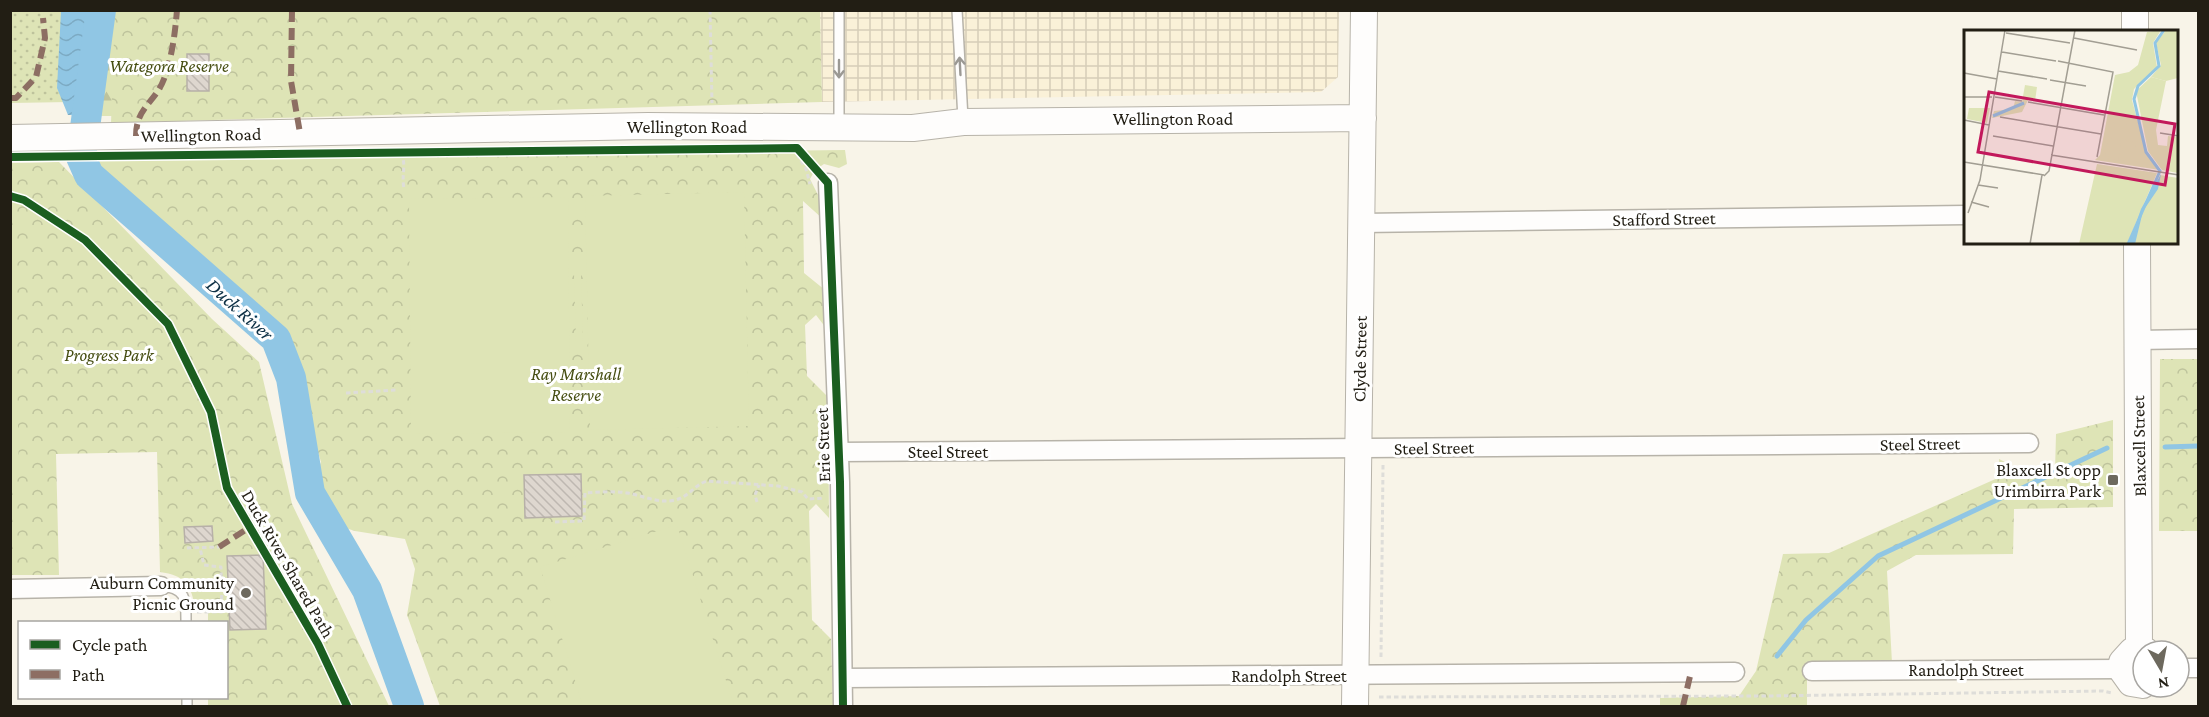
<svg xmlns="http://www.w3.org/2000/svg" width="2209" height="717" font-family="'Crimson Pro',serif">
  <defs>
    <pattern id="industrial-grid" width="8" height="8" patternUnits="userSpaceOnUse" patternTransform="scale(1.5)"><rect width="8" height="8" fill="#faf1d8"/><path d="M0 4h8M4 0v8" fill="none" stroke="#d6ceb8"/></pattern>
    <pattern id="grass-dots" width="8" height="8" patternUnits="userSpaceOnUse" patternTransform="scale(1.5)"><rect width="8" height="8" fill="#dee4b6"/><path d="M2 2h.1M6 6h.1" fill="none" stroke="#bec39c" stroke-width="1.8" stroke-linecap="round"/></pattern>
    <pattern id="forest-firs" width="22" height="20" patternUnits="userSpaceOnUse" patternTransform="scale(1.5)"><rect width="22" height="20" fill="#dee4b6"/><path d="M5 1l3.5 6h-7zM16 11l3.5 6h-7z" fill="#bec39c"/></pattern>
    <pattern id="park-crowns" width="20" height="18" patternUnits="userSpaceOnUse" patternTransform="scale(1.5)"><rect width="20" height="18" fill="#dee4b6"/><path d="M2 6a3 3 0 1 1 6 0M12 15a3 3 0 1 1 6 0" fill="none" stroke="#bec39c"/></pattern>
    <pattern id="water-waves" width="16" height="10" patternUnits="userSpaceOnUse" patternTransform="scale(1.5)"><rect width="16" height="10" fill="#90c6e4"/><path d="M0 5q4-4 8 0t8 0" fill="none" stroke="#7caac3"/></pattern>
    <pattern id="building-back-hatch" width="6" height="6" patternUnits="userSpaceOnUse" patternTransform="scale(1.5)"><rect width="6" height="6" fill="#ded7cf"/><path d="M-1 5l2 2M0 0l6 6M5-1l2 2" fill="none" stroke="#beb8b1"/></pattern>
  </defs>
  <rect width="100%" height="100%" fill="#f8f4e8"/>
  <path fill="url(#industrial-grid)" d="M 820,11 L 1339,11 L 1338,77 L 1321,92 L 822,102 Z"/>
  <path fill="url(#grass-dots)" d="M 10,11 L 77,11 L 70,102 L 11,103 Z"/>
  <path fill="url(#forest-firs)" d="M 89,11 L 167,11 L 171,116 L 99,116 Z"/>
  <path fill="url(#park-crowns)" d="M 115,11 L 820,11 L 822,102 L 111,123 Z
    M 845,150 L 847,164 L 839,168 L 824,164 L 815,170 L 810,179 L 823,205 L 824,220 L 803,201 L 804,273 L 825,290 L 826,328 L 816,315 L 805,325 L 807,376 L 828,397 L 829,518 L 816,504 L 809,511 L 812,620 L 831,639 L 833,706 L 440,706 L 407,615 L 415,569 L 405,539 L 355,531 L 333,524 C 324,503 311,484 321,462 L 284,338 L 193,260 L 87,160 Z
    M 59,162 L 212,319 L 259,362 L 292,504 L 389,706 L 208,706 L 208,698 L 226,698 L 226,622 L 208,622 L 208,609 L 195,609 C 192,585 184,575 160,572 L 157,452 L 56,454 L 59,575 L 11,575 L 10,163 Z
    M 2160,359 L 2198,359 L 2198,531 L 2159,531 Z
    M 2113,420 L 2113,507 L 2014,509 L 2013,554 L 1916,555 L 1887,571 L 1892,663 L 1807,666 L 1807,706 L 1660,706 L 1660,698 L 1739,696 L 1756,671 L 1783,554 L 1829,553 L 2000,477 L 1999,459 L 2025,472 L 2055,471 L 2056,434 Z"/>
  <path fill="#dee4b6" d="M 744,192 L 749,426 L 590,430 L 585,196 Z
    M 568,197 L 570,432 L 411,434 L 409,199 Z
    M 10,239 L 14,239 L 19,478 L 11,478 Z
    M 574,273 L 581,273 L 583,341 L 576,341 Z
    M 677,525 L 734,706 L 583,706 L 540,567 Z"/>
  <path fill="url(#water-waves)" d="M 61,11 L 96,11 L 82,115 L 68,115 L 57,88 Z"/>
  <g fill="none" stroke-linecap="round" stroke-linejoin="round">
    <path stroke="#90c6e4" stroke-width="5" d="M 2165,447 L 2198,446
      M 1777,656 L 1806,620 L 1878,556 L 2107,448"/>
    <path stroke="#90c6e4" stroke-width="30" d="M 101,10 L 81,157 L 89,175 L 276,339 L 291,378 L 310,493 L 367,590 L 409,706"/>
  </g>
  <path fill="url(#building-back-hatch)" stroke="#b7b0a8" stroke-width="1.5" d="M 187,54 L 209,54 L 209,91 L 187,91 Z
    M 581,474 L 582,516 L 525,518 L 524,475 Z
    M 212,526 L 213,541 L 185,543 L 184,527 Z
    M 263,555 L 266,629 L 230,630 L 227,556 Z"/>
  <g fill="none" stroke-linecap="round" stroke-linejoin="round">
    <g stroke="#b7b3a9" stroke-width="12">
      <path id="lane" d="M 839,10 L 839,125
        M 957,10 L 963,119
        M 161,586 C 187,588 186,600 186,622
        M 187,698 L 187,706"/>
    </g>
    <g stroke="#b7b3a9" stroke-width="21">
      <path id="street" d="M 828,183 L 840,482 L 843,706
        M 1362,223 L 1966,215
        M 2137,340 L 2198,339
        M 838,452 L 2029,443
        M 10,589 L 161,586
        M 2179,668 L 2198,668
        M 1812,671 L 2121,669
        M 843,678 L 1735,672"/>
    </g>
    <g stroke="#b7b3a9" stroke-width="28">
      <path id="secondary" d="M 2135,10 L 2135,32
        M 10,138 L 648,126 L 913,128 L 963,122 L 1363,118
        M 2137,243 L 2139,649
        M 2143,685 L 2131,683 L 2121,669 L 2122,662 L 2132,651 L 2146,651
        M 1355,706 L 1364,10"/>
    </g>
    <path stroke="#deddd9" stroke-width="3" stroke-dasharray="4.5 3" stroke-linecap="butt" d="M 710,10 L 712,103
      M 793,148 L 806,169 L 810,184
      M 401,153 C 407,165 401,175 404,188
      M 346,393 L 396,390
      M 757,502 L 755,495 L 759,485
      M 555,522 L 584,521 L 585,493 C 599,492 614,491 628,493 C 643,496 660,504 675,500 C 689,497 694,485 707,481 L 778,486 L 802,492 L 808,499 L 824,498
      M 187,548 L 219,547
      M 197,612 L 222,612 L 221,567 L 204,565 L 200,548
      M 1381,657 L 1383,465
      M 1379,697 L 1767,696 L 2103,691 L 2112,693"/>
    <use href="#lane" stroke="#fefdfc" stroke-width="9"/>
    <use href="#street" stroke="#fefdfc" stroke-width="18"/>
    <use href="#secondary" stroke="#fefdfc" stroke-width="26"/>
    <path stroke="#8d6e63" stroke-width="6" stroke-dasharray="12 6" stroke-linecap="butt" d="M 292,10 L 291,81 L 300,133
      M 10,98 L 16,98 L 36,77 L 45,38 L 43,18
      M 136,136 C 136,107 155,103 164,79 C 172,57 175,34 177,10
      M 219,547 L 250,527
      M 1683,706 L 1691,672"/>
    <g stroke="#fff" stroke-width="11">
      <path id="cycleway" d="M 10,157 L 797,148 L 828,183 L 840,482 L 843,706
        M 10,196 L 24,200 L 85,240 L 168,324 L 211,412 L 227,488 L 318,644 L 347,706"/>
    </g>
    <use href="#cycleway" stroke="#1b5e20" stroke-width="8"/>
  </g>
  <defs><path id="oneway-shaft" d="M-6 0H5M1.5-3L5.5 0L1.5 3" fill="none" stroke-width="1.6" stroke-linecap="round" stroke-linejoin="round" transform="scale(1.5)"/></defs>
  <g stroke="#9b9994">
    <use href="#oneway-shaft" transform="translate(960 66) rotate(-93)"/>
    <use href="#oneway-shaft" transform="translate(839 69) rotate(90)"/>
  </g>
  <g fill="#6d695e" stroke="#fff" stroke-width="2">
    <rect x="2107" y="474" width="12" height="12" rx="3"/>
    <circle cx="246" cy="593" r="6"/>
  </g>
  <g text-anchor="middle" stroke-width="6" stroke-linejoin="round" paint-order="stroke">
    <g font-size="18" font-style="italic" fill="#464e12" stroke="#fff">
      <text x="169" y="72">Wategora Reserve</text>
      <text x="109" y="361">Progress Park</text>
      <text x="576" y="380">Ray Marshall<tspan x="576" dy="21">Reserve</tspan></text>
    </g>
    <g font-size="18" fill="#221e14" stroke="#fff">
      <text x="1173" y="125">Wellington Road</text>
      <text x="687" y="133">Wellington Road</text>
      <text transform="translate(201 135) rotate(-1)" y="6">Wellington Road</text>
      <text transform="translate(1664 219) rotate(-1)" y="6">Stafford Street</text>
      <text transform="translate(1360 359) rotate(-89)" y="6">Clyde Street</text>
      <text transform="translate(1920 444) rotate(-1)" y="6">Steel Street</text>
      <text transform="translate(823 445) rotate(-92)" y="6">Erie Street</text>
      <text transform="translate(2139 446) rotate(-91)" y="6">Blaxcell Street</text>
      <text transform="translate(1434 448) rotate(-1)" y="6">Steel Street</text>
      <text x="948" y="458">Steel Street</text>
      <text transform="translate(288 564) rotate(60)" y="6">Duck River Shared Path</text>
      <text x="1966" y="676">Randolph Street</text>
      <text x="1289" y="682">Randolph Street</text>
    </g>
    <g font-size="18" fill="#221e14" stroke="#fff" text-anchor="end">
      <text x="2101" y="476">Blaxcell St opp<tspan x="2101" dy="21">Urimbirra Park</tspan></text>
      <text x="234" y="589">Auburn Community<tspan x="234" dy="21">Picnic Ground</tspan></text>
    </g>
    <g font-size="20" font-style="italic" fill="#0d3045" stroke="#fff">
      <text transform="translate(240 309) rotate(42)" y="7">Duck River</text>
    </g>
  </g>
  <g transform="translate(1964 30)">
    <rect width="214" height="214" fill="#f8f4e8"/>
    <path d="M 202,0 L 214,0 L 214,48 L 202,51 L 187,47 L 197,35 L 192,13 ZM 196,145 L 214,148 L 214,214 L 169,214 L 177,181 L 193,158 Z" fill="#dee4b6"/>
    <path d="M 197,0 L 189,13 L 193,37 L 170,59 L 168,70 L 182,122 L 196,140 L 131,130 L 136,125 L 151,45 L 165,42 L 174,35 L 183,2 ZM 187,47 L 202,51 L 192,100 L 194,115 L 203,116 L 204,106 L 214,107 L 214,143 L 198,140 L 184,121 L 172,61 ZM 61,55 L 73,57 L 71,71 L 64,70 L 58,82 L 28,88 L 30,81 L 49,79 L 51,71 L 58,72 ZM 5,78 L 26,78 L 23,93 L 3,89 ZM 133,134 L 193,143 L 163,214 L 115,214 Z" fill="#dee4b6"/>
    <path d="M 161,76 L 163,99 L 151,101 L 148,78 ZM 144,108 L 157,110 L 156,118 L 159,110 L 172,112 L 169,132 L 156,130 L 156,123 L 154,130 L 141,128 ZM 206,114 L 214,116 L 214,136 L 203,135 Z" fill="#dee4b6"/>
    <path d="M 197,144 L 194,159 L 179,181 L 171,214 L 165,214 L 177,179 Z" fill="#90c6e4"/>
    <path fill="none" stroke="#90c6e4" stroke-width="3" d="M 29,86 L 60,73M 164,214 L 196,141 L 182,122 L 170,69 L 174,56 L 195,36 L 191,13 L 200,0"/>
    <path fill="none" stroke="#a29e93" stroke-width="1.5" d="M 42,3 L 106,13M 110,8 L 173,20M 38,22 L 92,31M 94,31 L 149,42 L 133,127M 34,41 L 83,49M 0,43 L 33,49M 86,50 L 122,56M 0,67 L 28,67M 31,67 L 58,71M 64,72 L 140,85M 36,87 L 137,104M 0,90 L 25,95M 196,103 L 215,106M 29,106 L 89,116M 87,125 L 215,145M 0,132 L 80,145M 80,146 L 85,141 L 111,0M 14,155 L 34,158M 7,172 L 25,177M 4,183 L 16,150 L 41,0M 66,214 L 78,145"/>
    <path fill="#c2185b" fill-opacity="0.15" stroke="#c2185b" stroke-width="3" d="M 25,62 L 211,94 L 201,155 L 14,122 Z"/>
    <rect width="214" height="214" fill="none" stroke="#221e14" stroke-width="3"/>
  </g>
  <rect width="2209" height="717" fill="none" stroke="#221e14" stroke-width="24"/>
  <rect x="18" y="621" width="210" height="78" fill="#ffffff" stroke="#a7a5a1" stroke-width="1.5"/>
  <rect x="30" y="640" width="30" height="9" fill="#1b5e20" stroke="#a7a5a1" stroke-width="1.5"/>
  <text x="72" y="651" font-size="18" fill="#221e14">Cycle path</text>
  <rect x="30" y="670" width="30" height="9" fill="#8d6e63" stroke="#a7a5a1" stroke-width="1.5"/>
  <text x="72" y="681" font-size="18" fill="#221e14">Path</text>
  <g transform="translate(2161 669) rotate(170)"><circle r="28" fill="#ffffff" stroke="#a7a5a1" stroke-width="1.5"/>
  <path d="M0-4.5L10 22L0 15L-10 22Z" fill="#6d695e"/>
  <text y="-9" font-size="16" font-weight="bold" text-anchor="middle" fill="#221e14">N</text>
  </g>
</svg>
